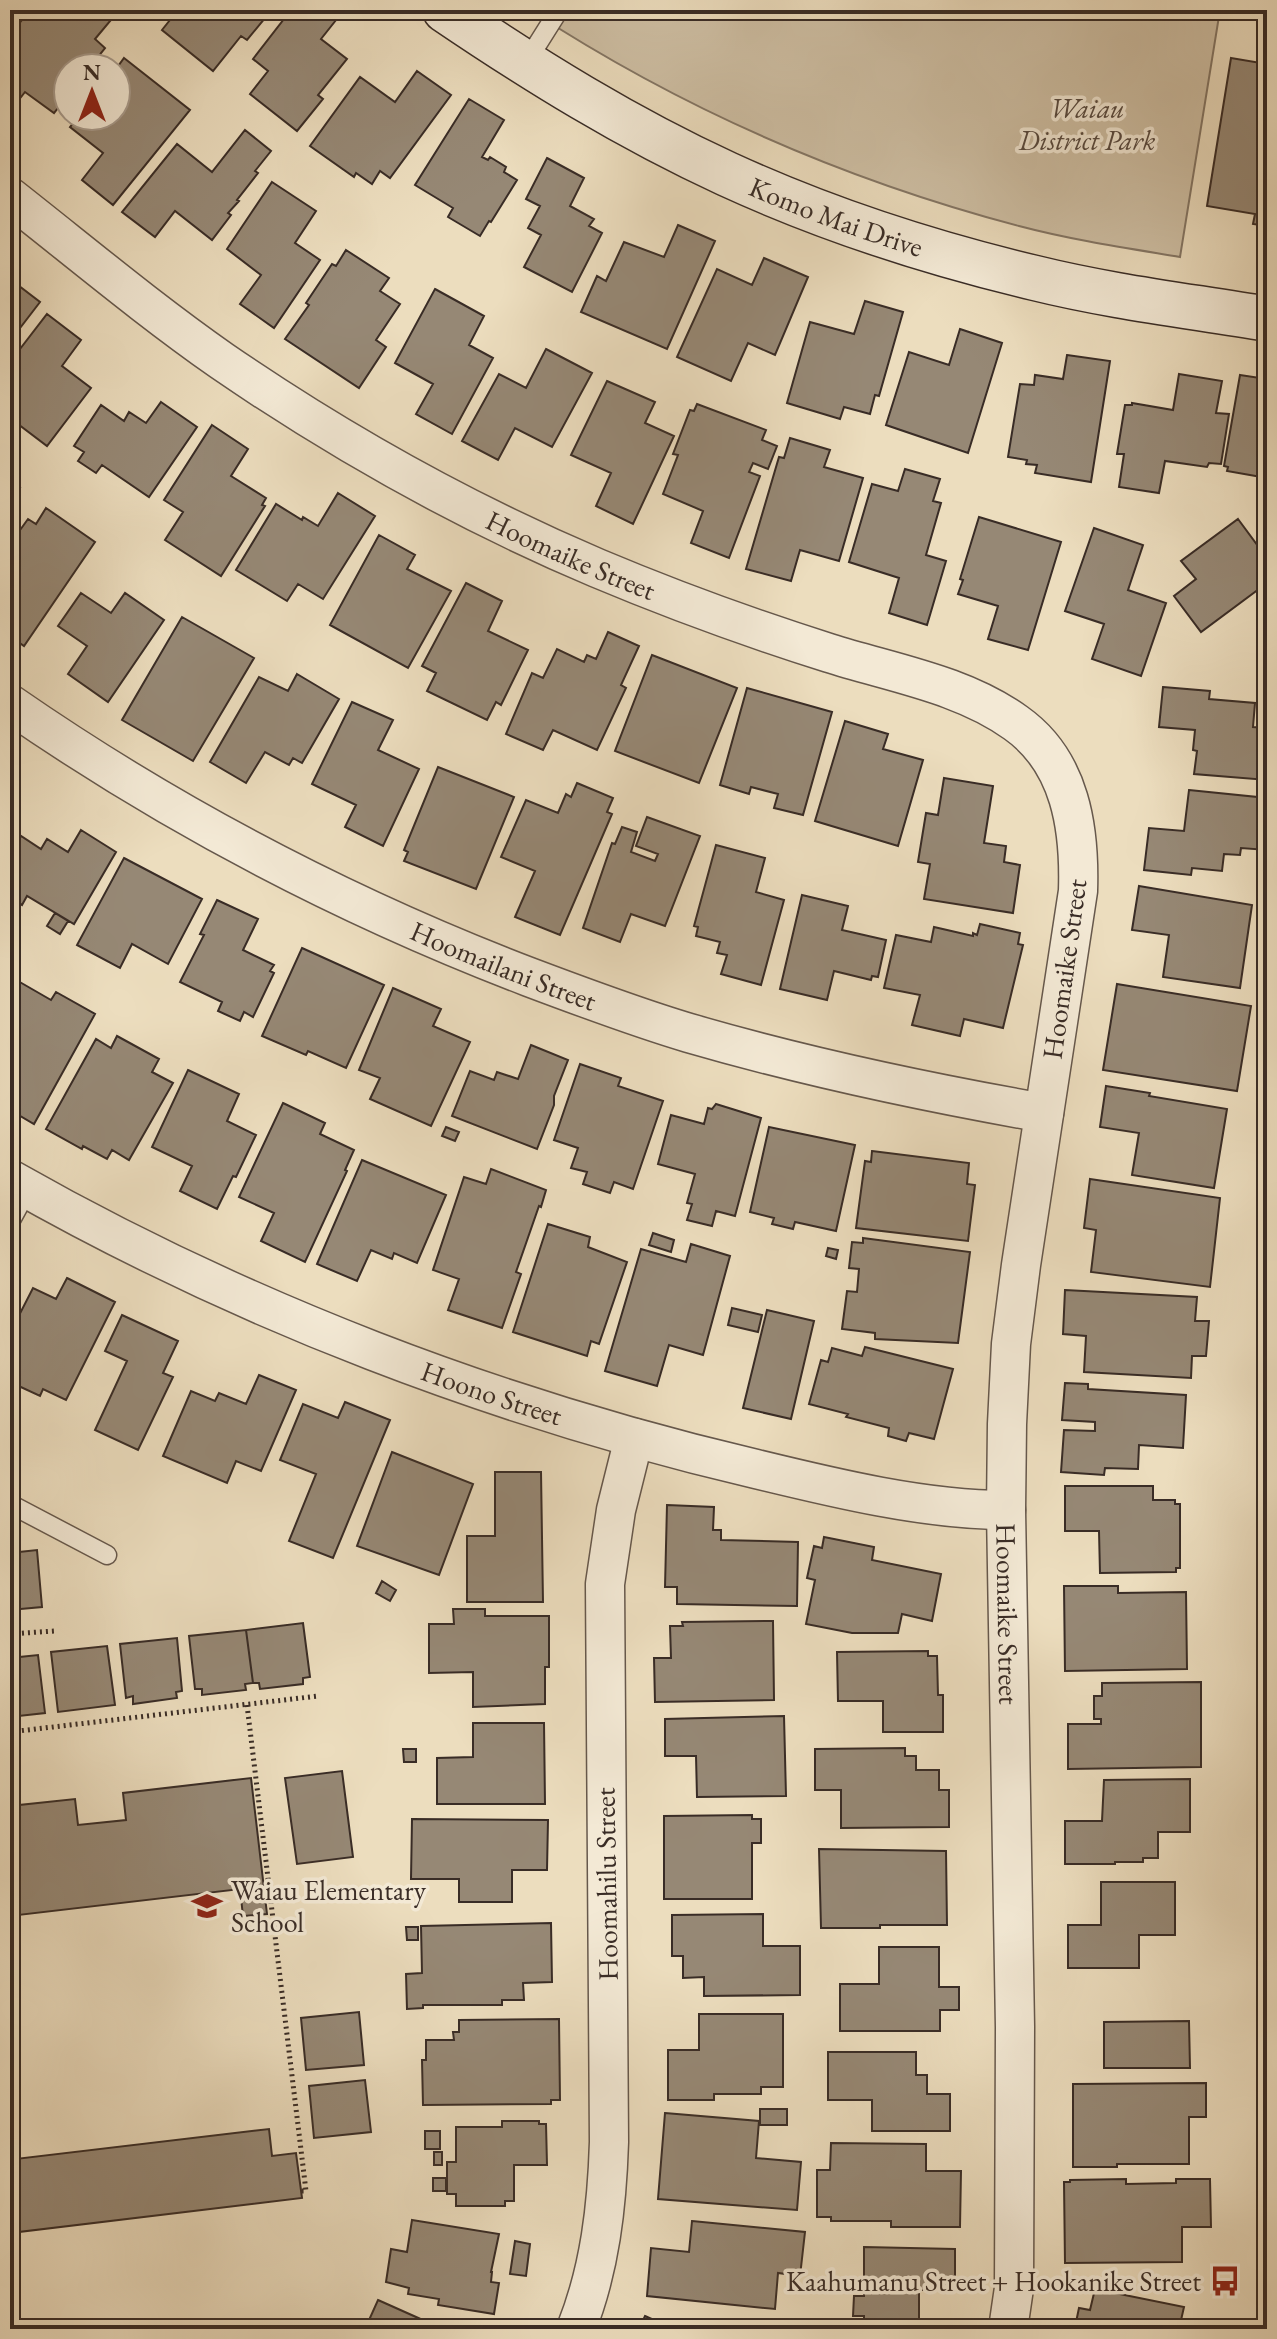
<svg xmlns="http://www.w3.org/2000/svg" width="1277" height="2339" font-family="'EB Garamond',serif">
  <rect width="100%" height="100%" fill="#ecddbe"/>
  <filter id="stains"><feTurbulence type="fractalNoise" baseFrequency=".0025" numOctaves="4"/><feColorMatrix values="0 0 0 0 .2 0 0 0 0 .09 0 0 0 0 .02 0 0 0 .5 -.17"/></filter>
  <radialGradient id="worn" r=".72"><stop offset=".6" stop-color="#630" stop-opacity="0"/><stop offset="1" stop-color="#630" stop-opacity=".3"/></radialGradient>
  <path fill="#cebfa4" stroke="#847665" stroke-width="2" d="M 530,10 L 1220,10 L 1180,257 C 1126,248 1072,240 1019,226 C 845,180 680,108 530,10 Z"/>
  <path fill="#968875" stroke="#392c26" stroke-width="2" d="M 25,10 L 111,10 L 116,14 L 95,39 L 105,48 L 89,68 L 68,68 L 68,95 L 54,113 L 25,92 L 10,111 L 10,35 L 26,15 L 23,13 Z
    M 178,10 L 268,10 L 270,12 L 247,40 L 241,36 L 213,71 L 162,30 Z
    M 291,10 L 333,10 L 340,15 L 321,39 L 347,59 L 318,95 L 323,99 L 297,131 L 250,94 L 268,71 L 253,59 Z
    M 124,58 L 190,110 L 113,205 L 82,180 L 103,153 L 70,127 L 79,116 L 116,116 L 116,69 Z
    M 1231,58 L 1267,64 L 1267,226 L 1253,224 L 1255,214 L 1207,206 Z
    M 417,71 L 451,95 L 390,178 L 380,171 L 372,184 L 356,173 L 354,177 L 310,146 L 360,77 L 395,102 Z
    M 469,99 L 504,120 L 482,157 L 488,160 L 490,157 L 506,167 L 504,172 L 517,180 L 491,222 L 489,221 L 480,236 L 448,217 L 453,208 L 415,185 Z
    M 245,130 L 271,151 L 255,171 L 258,173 L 237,200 L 239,201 L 228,213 L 231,215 L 212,240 L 175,211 L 155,237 L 122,212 L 177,144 L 212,172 Z
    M 547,158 L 584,178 L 570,206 L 594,219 L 589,226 L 602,233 L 572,292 L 524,267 L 541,235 L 528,228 L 540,206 L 526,199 Z
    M 272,182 L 316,211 L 295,243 L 320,260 L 274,328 L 240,304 L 261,275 L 227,249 Z
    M 678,225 L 715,241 L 667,349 L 581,312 L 597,276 L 606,281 L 624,242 L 664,257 Z
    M 346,250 L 389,278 L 380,291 L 400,304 L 376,340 L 386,347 L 359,388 L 285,339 L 309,305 L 306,303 L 332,264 L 336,266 Z
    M 764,258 L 808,277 L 775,355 L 748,343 L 731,381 L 677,357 L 717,269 L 752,285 Z
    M 10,279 L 40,302 L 10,341 Z
    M 435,289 L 484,316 L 469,345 L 493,358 L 452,434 L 416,414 L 433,384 L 395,363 Z
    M 865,301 L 903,312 L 879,396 L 875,395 L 870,414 L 844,407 L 840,419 L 787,403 L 810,322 L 854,334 Z
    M 47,314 L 81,340 L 62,366 L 91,388 L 47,446 L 10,418 L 10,362 Z
    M 960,329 L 1002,343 L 968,453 L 886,425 L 909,352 L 949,365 Z
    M 546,349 L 592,373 L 552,447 L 515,428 L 498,460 L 462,441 L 499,374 L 526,388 Z
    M 1067,355 L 1110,361 L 1091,482 L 1035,473 L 1037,465 L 1026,464 L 1027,460 L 1008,457 L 1020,384 L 1034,385 L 1035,375 L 1063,379 Z
    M 1179,374 L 1222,381 L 1216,413 L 1229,414 L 1221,464 L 1209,463 L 1207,467 L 1165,461 L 1159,493 L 1119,487 L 1124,454 L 1117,454 L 1125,405 L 1132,405 L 1132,403 L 1173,410 Z
    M 1240,375 L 1267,379 L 1267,478 L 1227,471 L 1228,467 L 1224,466 Z
    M 607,381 L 655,402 L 645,423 L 674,436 L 633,524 L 596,506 L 611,473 L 571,455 Z
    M 161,402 L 197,427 L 149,497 L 102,465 L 96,473 L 78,461 L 84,452 L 74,446 L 101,405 L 124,421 L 129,412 L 146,423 Z
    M 697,404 L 766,430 L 762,440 L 777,446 L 768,469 L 753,463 L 749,472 L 760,476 L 729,558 L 691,543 L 703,511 L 663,494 L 678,455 L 673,454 L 690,410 L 694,411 Z
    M 212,425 L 248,449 L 231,476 L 266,498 L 262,505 L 265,506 L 221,576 L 165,540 L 183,512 L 164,500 Z
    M 790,438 L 830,450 L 824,467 L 863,478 L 839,561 L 800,550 L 791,581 L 746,569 L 779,457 L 784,458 Z
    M 905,469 L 940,479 L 933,501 L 941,503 L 926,555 L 946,561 L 927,625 L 889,613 L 899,578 L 849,562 L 872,484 L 898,491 Z
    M 10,480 L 20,488 L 10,500 Z
    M 338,493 L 375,516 L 323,599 L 298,584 L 287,601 L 236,570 L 276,504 L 302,520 L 303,517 L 318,526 Z
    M 46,508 L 95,542 L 24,646 L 10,636 L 10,544 L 28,519 L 36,524 Z
    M 979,517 L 1061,542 L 1028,650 L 988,639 L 998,606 L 958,594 L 963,580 L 960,579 Z
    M 1238,519 L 1258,546 L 1267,539 L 1267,583 L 1201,632 L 1174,596 L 1196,579 L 1181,561 Z
    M 1094,528 L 1143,545 L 1128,590 L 1166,603 L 1141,676 L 1092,659 L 1104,624 L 1065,611 Z
    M 379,535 L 415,555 L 407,569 L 451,591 L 408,668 L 330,625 Z
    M 466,583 L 502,601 L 488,631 L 528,650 L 501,705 L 496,702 L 487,720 L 427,691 L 436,673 L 422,666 Z
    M 81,593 L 111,613 L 125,593 L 164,620 L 108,702 L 68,674 L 87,646 L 58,626 Z
    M 182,617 L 254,658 L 193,761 L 122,720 Z
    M 608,632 L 639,646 L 621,685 L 626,688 L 597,750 L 553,730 L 543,750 L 506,734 L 532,673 L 543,678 L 557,649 L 584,662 L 587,655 L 596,659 Z
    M 652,655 L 737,688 L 699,783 L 615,751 Z
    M 297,674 L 339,699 L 302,763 L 293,758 L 289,765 L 265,752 L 246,783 L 210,762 L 259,677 L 288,691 Z
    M 1163,687 L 1210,691 L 1209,699 L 1255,703 L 1253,727 L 1267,728 L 1267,780 L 1194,774 L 1197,751 L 1193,750 L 1195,730 L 1159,727 Z
    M 747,688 L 832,712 L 803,815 L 774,808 L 778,794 L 751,787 L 749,794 L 720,785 Z
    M 352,702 L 393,720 L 378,750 L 419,769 L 383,846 L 345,827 L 356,805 L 312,784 Z
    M 845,721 L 888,734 L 883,749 L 923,760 L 898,846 L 815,821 Z
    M 438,767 L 514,797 L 476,889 L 404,861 L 408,852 L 404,850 Z
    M 944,778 L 993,786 L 984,843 L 1006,846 L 1004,862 L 1020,865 L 1013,913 L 924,899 L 930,864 L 918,862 L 926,813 L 938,815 Z
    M 577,783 L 613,798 L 607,812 L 612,814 L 560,935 L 515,917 L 535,871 L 501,857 L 526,800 L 558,813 L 566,794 L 571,797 Z
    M 1189,790 L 1267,798 L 1267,850 L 1241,848 L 1240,855 L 1224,854 L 1222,871 L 1192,868 L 1191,875 L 1144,870 L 1149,828 L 1184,831 Z
    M 647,817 L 700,836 L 665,926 L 631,914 L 620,942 L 583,928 L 612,843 L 615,844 L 622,827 L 637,832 L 631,852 L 655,861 L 658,854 L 636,846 Z
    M 81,830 L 116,852 L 74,924 L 27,896 L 22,905 L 10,897 L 10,855 L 21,836 L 41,849 L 47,839 L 68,852 Z
    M 716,845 L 765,858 L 756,892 L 784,900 L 761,985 L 721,974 L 727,955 L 717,953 L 720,942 L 696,936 L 698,927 L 694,926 Z
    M 124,858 L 202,899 L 168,964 L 132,944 L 120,968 L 77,945 Z
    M 1139,886 L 1252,905 L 1240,988 L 1163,977 L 1169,935 L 1132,930 Z
    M 802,895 L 848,906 L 842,930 L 886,940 L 878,977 L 872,976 L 871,980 L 834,971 L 827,1000 L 780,989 Z
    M 217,900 L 258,919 L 243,950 L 274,965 L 270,971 L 274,973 L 253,1017 L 244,1012 L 240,1021 L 218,1011 L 222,1002 L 180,982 L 204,935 L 200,934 Z
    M 55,913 L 68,921 L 60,934 L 47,926 Z
    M 980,924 L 1020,933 L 1018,944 L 1023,945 L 1003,1028 L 964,1019 L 960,1036 L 912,1025 L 920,995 L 884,988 L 896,935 L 931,942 L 934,927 L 973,936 L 973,933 L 977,935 Z
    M 302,948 L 384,985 L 346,1068 L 308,1051 L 306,1055 L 262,1036 Z
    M 18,981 L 51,1000 L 56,992 L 95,1014 L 34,1124 L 10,1110 L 10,1098 L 18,1083 L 10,1078 L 10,995 Z
    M 1117,984 L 1251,1006 L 1237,1091 L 1103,1070 Z
    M 393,988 L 441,1009 L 433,1026 L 470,1042 L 431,1126 L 370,1099 L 380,1078 L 359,1070 Z
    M 117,1036 L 159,1059 L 152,1072 L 173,1083 L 129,1160 L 112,1150 L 107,1159 L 83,1146 L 82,1149 L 46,1129 L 96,1039 L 111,1048 Z
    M 531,1045 L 568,1060 L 554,1096 L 554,1105 L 537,1149 L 452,1116 L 470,1071 L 494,1080 L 497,1072 L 518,1079 Z
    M 580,1064 L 621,1078 L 618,1086 L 663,1101 L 633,1189 L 614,1182 L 610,1193 L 583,1184 L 587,1172 L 571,1168 L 578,1148 L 554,1140 Z
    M 188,1070 L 239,1094 L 227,1121 L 256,1135 L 236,1177 L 233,1176 L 217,1209 L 180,1191 L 192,1166 L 152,1147 Z
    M 1106,1086 L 1150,1093 L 1149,1096 L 1227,1109 L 1214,1188 L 1132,1175 L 1139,1133 L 1100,1127 Z
    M 283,1103 L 325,1123 L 320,1134 L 354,1150 L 345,1170 L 347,1171 L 305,1262 L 261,1241 L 274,1213 L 239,1197 Z
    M 716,1104 L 761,1118 L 735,1216 L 716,1211 L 712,1226 L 687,1220 L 692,1204 L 687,1203 L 695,1174 L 658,1164 L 671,1115 L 704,1124 L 708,1108 L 712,1109 Z
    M 446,1127 L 459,1132 L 455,1141 L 442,1136 Z
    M 769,1127 L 855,1145 L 836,1231 L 795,1222 L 793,1229 L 772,1224 L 774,1218 L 750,1212 Z
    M 872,1151 L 969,1163 L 967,1184 L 975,1185 L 968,1241 L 856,1228 L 865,1161 L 871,1162 Z
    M 362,1160 L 446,1195 L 417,1263 L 394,1253 L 392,1259 L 371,1250 L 357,1281 L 317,1264 Z
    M 491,1169 L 546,1190 L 541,1207 L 539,1206 L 516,1272 L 521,1274 L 502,1328 L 448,1310 L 459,1279 L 433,1270 L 464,1177 L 486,1184 Z
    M 1090,1179 L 1220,1198 L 1210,1287 L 1091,1272 L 1096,1230 L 1084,1228 Z
    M 548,1224 L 590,1237 L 588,1247 L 627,1262 L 599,1344 L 591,1341 L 587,1356 L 513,1332 Z
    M 653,1233 L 674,1240 L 671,1252 L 649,1245 Z
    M 863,1238 L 970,1252 L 958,1343 L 875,1339 L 875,1333 L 842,1329 L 847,1291 L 857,1292 L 859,1269 L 849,1268 L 852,1242 L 863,1243 Z
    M 691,1244 L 730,1256 L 703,1355 L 669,1345 L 657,1386 L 605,1371 L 641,1249 L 686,1262 Z
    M 828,1248 L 838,1250 L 836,1259 L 826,1256 Z
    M 67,1278 L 115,1302 L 66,1400 L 43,1389 L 40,1396 L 10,1382 L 10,1333 L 33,1288 L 56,1299 Z
    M 1065,1290 L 1197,1297 L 1195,1321 L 1209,1321 L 1206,1356 L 1192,1356 L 1191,1378 L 1084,1372 L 1086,1336 L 1063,1334 Z
    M 732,1308 L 762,1315 L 758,1332 L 728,1325 Z
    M 767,1310 L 814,1321 L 791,1419 L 743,1408 Z
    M 122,1315 L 178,1341 L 163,1373 L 173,1377 L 138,1450 L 95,1430 L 127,1361 L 105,1351 Z
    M 865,1347 L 953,1369 L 934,1439 L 909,1433 L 906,1441 L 888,1436 L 889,1428 L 846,1417 L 848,1414 L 809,1404 L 821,1360 L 828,1362 L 832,1348 L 862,1356 Z
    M 259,1375 L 296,1390 L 261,1471 L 236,1461 L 227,1483 L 163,1456 L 191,1391 L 215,1401 L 219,1393 L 246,1404 Z
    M 1065,1383 L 1088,1384 L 1088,1389 L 1186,1395 L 1183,1448 L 1139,1445 L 1138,1469 L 1105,1468 L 1104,1475 L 1061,1472 L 1064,1430 L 1095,1431 L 1095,1422 L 1062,1420 Z
    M 345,1402 L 390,1420 L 333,1558 L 289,1541 L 316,1474 L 280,1460 L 303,1404 L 338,1418 Z
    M 392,1452 L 473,1484 L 439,1575 L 357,1546 Z
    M 495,1472 L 541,1472 L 543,1602 L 467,1602 L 467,1536 L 495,1536 Z
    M 1065,1486 L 1153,1486 L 1153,1500 L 1175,1500 L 1175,1504 L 1180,1504 L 1180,1568 L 1176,1568 L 1176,1572 L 1100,1573 L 1099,1531 L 1065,1531 Z
    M 667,1505 L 714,1507 L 713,1530 L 721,1530 L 721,1540 L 798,1542 L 797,1606 L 677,1604 L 677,1587 L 665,1587 Z
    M 824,1537 L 874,1547 L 872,1560 L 941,1574 L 932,1621 L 902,1614 L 898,1633 L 852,1633 L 806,1624 L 815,1580 L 807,1578 L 814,1546 L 822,1548 Z
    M 37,1550 L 42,1607 L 10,1610 L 10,1553 Z
    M 382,1581 L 396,1590 L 390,1601 L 376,1593 Z
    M 1064,1586 L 1118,1586 L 1118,1593 L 1186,1592 L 1187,1669 L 1065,1671 Z
    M 453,1609 L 485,1609 L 485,1616 L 549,1616 L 549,1667 L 545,1667 L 545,1704 L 473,1707 L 473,1672 L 429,1673 L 429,1624 L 454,1624 Z
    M 773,1621 L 774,1700 L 655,1702 L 654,1658 L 671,1658 L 670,1626 L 683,1626 L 682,1622 Z
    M 303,1623 L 310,1677 L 303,1678 L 303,1684 L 260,1689 L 259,1683 L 253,1683 L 246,1630 Z
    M 246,1630 L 253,1683 L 245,1684 L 246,1690 L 202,1695 L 202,1689 L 195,1689 L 189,1636 Z
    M 177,1638 L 182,1691 L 176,1692 L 177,1698 L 133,1704 L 133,1696 L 126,1698 L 120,1644 Z
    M 107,1646 L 115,1705 L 58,1712 L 51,1652 Z
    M 928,1651 L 928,1656 L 937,1656 L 938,1695 L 943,1695 L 943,1732 L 883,1732 L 883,1701 L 838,1701 L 837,1652 Z
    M 38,1655 L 45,1713 L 10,1717 L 10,1658 Z
    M 1201,1682 L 1201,1767 L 1068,1769 L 1068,1724 L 1101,1724 L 1101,1719 L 1094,1719 L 1094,1696 L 1102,1696 L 1102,1683 Z
    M 784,1716 L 786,1796 L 697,1797 L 696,1756 L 665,1756 L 665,1719 Z
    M 473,1723 L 544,1723 L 545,1804 L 437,1804 L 437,1758 L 473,1757 Z
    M 905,1748 L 905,1756 L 916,1756 L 916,1770 L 939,1770 L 939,1790 L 949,1790 L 949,1827 L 841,1828 L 841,1790 L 815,1790 L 815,1749 Z
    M 403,1749 L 416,1749 L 416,1762 L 404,1762 Z
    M 342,1771 L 353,1857 L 297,1864 L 285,1778 Z
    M 251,1778 L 267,1914 L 243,1916 L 240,1889 L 10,1916 L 10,1806 L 75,1799 L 78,1825 L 126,1820 L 123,1793 Z
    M 1190,1779 L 1190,1832 L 1158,1832 L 1158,1858 L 1143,1858 L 1143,1862 L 1115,1862 L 1115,1864 L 1065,1864 L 1065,1821 L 1102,1821 L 1104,1780 Z
    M 752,1815 L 752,1819 L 761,1819 L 761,1843 L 752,1843 L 752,1899 L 664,1899 L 664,1816 Z
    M 412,1819 L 548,1820 L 547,1870 L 512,1870 L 512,1902 L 459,1902 L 459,1879 L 411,1879 Z
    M 819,1849 L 946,1851 L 947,1925 L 880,1925 L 880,1928 L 821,1928 Z
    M 1101,1882 L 1175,1882 L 1175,1935 L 1139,1935 L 1139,1968 L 1068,1968 L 1068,1925 L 1101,1925 Z
    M 763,1914 L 763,1946 L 800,1946 L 800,1995 L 704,1996 L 704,1977 L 683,1978 L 683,1956 L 672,1956 L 672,1915 Z
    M 551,1923 L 552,1982 L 523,1983 L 524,2000 L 502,2000 L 502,2005 L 423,2005 L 423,2008 L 407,2009 L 406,1974 L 422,1973 L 421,1926 Z
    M 406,1927 L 418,1927 L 418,1940 L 407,1940 Z
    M 879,1947 L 939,1947 L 939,1987 L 959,1987 L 959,2010 L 940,2010 L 940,2031 L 840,2031 L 840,1984 L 879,1984 Z
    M 359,2012 L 364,2065 L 306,2070 L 301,2018 Z
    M 699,2014 L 783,2014 L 783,2087 L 761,2087 L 761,2094 L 714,2094 L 714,2100 L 668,2100 L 668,2050 L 699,2050 Z
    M 559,2019 L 560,2100 L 551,2100 L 551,2104 L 423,2105 L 422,2060 L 426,2060 L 426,2040 L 454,2040 L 453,2032 L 459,2032 L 459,2020 Z
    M 1189,2021 L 1190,2068 L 1104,2068 L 1104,2022 Z
    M 828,2052 L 916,2052 L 916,2075 L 927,2075 L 927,2094 L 950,2094 L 950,2131 L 872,2131 L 872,2100 L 828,2100 Z
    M 365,2080 L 371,2132 L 314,2138 L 309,2086 Z
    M 1206,2083 L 1206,2117 L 1189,2117 L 1189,2164 L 1117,2164 L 1117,2167 L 1073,2167 L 1073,2084 Z
    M 760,2109 L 787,2109 L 787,2125 L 760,2125 Z
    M 665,2113 L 759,2121 L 756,2158 L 801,2162 L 797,2210 L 658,2199 Z
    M 502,2121 L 539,2121 L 539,2124 L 546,2124 L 547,2165 L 514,2165 L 514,2201 L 505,2201 L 505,2206 L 456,2206 L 456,2194 L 447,2194 L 447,2162 L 456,2162 L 456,2127 L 502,2127 Z
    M 269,2129 L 272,2156 L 296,2153 L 302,2198 L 10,2233 L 10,2188 L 19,2187 L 15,2159 Z
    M 425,2131 L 440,2131 L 440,2149 L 425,2149 Z
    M 831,2143 L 926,2144 L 926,2171 L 961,2171 L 960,2227 L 891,2227 L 891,2221 L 831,2221 L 831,2217 L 817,2217 L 817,2170 L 830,2170 Z
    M 434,2152 L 442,2152 L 442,2165 L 434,2165 Z
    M 433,2178 L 446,2178 L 446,2191 L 433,2191 Z
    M 1126,2179 L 1126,2184 L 1176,2183 L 1176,2179 L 1210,2179 L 1211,2227 L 1182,2227 L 1182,2262 L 1065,2263 L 1064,2182 L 1070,2182 L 1070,2180 Z
    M 412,2220 L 499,2234 L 491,2272 L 492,2272 L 491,2282 L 499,2283 L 494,2314 L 438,2305 L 439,2299 L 408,2294 L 409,2288 L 386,2282 L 391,2249 L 407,2252 Z
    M 692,2221 L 805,2232 L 800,2276 L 778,2273 L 775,2309 L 647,2296 L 651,2248 L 689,2252 Z
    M 515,2241 L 530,2244 L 526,2276 L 510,2274 Z
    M 864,2247 L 955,2249 L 955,2290 L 919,2290 L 919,2322 L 911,2322 L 911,2327 L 864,2327 L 864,2316 L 853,2316 L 854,2296 L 864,2296 Z
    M 1095,2289 L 1184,2307 L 1179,2329 L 1070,2329 L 1071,2327 L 1075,2327 L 1079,2308 L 1090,2310 Z
    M 378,2300 L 443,2329 L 365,2329 Z
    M 645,2316 L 674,2329 L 639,2329 Z"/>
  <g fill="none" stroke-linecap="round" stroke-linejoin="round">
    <g stroke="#66584c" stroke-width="21">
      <path id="lane" d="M 1262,10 L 1267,11
        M 525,64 L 559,10
        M 10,1222 L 28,1189
        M 10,1504 L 107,1555"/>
    </g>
    <g stroke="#66584c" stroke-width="41">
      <g id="street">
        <path id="s1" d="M 10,197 C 80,252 149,310 222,361 C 340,442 465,512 597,568 C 673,600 750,628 829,653 C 892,673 962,684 1016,723 C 1071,762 1080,829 1078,891 L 1021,1265 L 1011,1344 L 1007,1424 L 1006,1510 L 1015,2027 L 1014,2288 L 1008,2329"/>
        <path id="s2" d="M 10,704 C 172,816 346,907 529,977 C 582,997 635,1017 689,1033 C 806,1067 924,1092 1044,1113"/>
        <path id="s3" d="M 10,1179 C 242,1311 496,1408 756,1469 C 834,1488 925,1510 1006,1510"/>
        <path d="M 576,2329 C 600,2269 607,2206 609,2142 L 605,1584 L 616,1510 L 634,1438"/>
      </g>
    </g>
    <g stroke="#392c26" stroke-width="47">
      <g id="secondary">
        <path id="s4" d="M 445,10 C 535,71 627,128 727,174 C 825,219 930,253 1035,278 C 1112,297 1190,306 1267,319"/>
      </g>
    </g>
    <path stroke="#392c26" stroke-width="5" stroke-dasharray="2 4" stroke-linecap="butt" d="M 10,1634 L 54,1631
      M 247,1705 L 306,2191 L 301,2191
      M 10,1732 L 318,1696"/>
    <use href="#lane" stroke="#f3e9d5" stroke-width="18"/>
    <use href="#street" stroke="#f3e9d5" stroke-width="38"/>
    <use href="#secondary" stroke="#f3e9d5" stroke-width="44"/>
  </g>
  <defs>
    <g id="school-bare" transform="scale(2.4)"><path d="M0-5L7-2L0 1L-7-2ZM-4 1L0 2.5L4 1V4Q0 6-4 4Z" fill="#8f2418" stroke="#f3e9d5" stroke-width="2.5" paint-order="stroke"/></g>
    <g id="bus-bare" transform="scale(2.4)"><path d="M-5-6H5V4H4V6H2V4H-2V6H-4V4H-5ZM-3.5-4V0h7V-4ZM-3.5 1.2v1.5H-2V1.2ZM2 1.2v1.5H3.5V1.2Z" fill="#8f2418" stroke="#f3e9d5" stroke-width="2.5" paint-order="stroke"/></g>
  </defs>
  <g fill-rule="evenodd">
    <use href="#school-bare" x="207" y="1906"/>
    <use href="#bus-bare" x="1225" y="2281"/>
  </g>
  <g text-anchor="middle" stroke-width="7" stroke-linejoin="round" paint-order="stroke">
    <g font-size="28" font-style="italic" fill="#57493f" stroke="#f3e9d5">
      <text x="1087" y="118">Waiau<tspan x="1087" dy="32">District Park</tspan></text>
    </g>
    <g font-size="28" fill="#392c26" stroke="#f3e9d5">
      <text dy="10" stroke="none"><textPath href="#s4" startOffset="444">Komo Mai Drive</textPath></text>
      <text dy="10" stroke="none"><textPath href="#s1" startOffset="668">Hoomaike Street</textPath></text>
      <text dy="10" stroke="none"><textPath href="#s2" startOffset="560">Hoomailani Street</textPath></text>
      <text transform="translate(1064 969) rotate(-82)" y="10">Hoomaike Street</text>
      <text dy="10" stroke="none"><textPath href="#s3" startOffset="528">Hoono Street</textPath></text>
      <text dy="10" stroke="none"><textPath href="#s1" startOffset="2060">Hoomaike Street</textPath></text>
      <text transform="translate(606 1884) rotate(-91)" y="10">Hoomahilu Street</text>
    </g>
    <g font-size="28" fill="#392c26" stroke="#f3e9d5" text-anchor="start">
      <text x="231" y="1900">Waiau Elementary<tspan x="231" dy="32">School</tspan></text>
      <text x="1201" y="2291" text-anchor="end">Kaahumanu Street + Hookanike Street</text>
    </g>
  </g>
  <rect width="1277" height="2339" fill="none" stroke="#ecddbe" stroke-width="40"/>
  <rect x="12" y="12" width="1253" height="2315" fill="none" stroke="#392c26" stroke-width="4"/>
  <rect x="20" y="20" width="1237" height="2299" fill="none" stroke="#392c26" stroke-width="2"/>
  <g transform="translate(92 92)"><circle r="38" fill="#f3e9d5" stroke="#a99d8f" stroke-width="2"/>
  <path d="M0-6L14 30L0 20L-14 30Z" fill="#8f2418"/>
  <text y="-12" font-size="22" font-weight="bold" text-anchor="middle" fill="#392c26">N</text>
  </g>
  <rect width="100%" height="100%" filter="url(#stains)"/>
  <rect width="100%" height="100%" fill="url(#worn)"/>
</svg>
